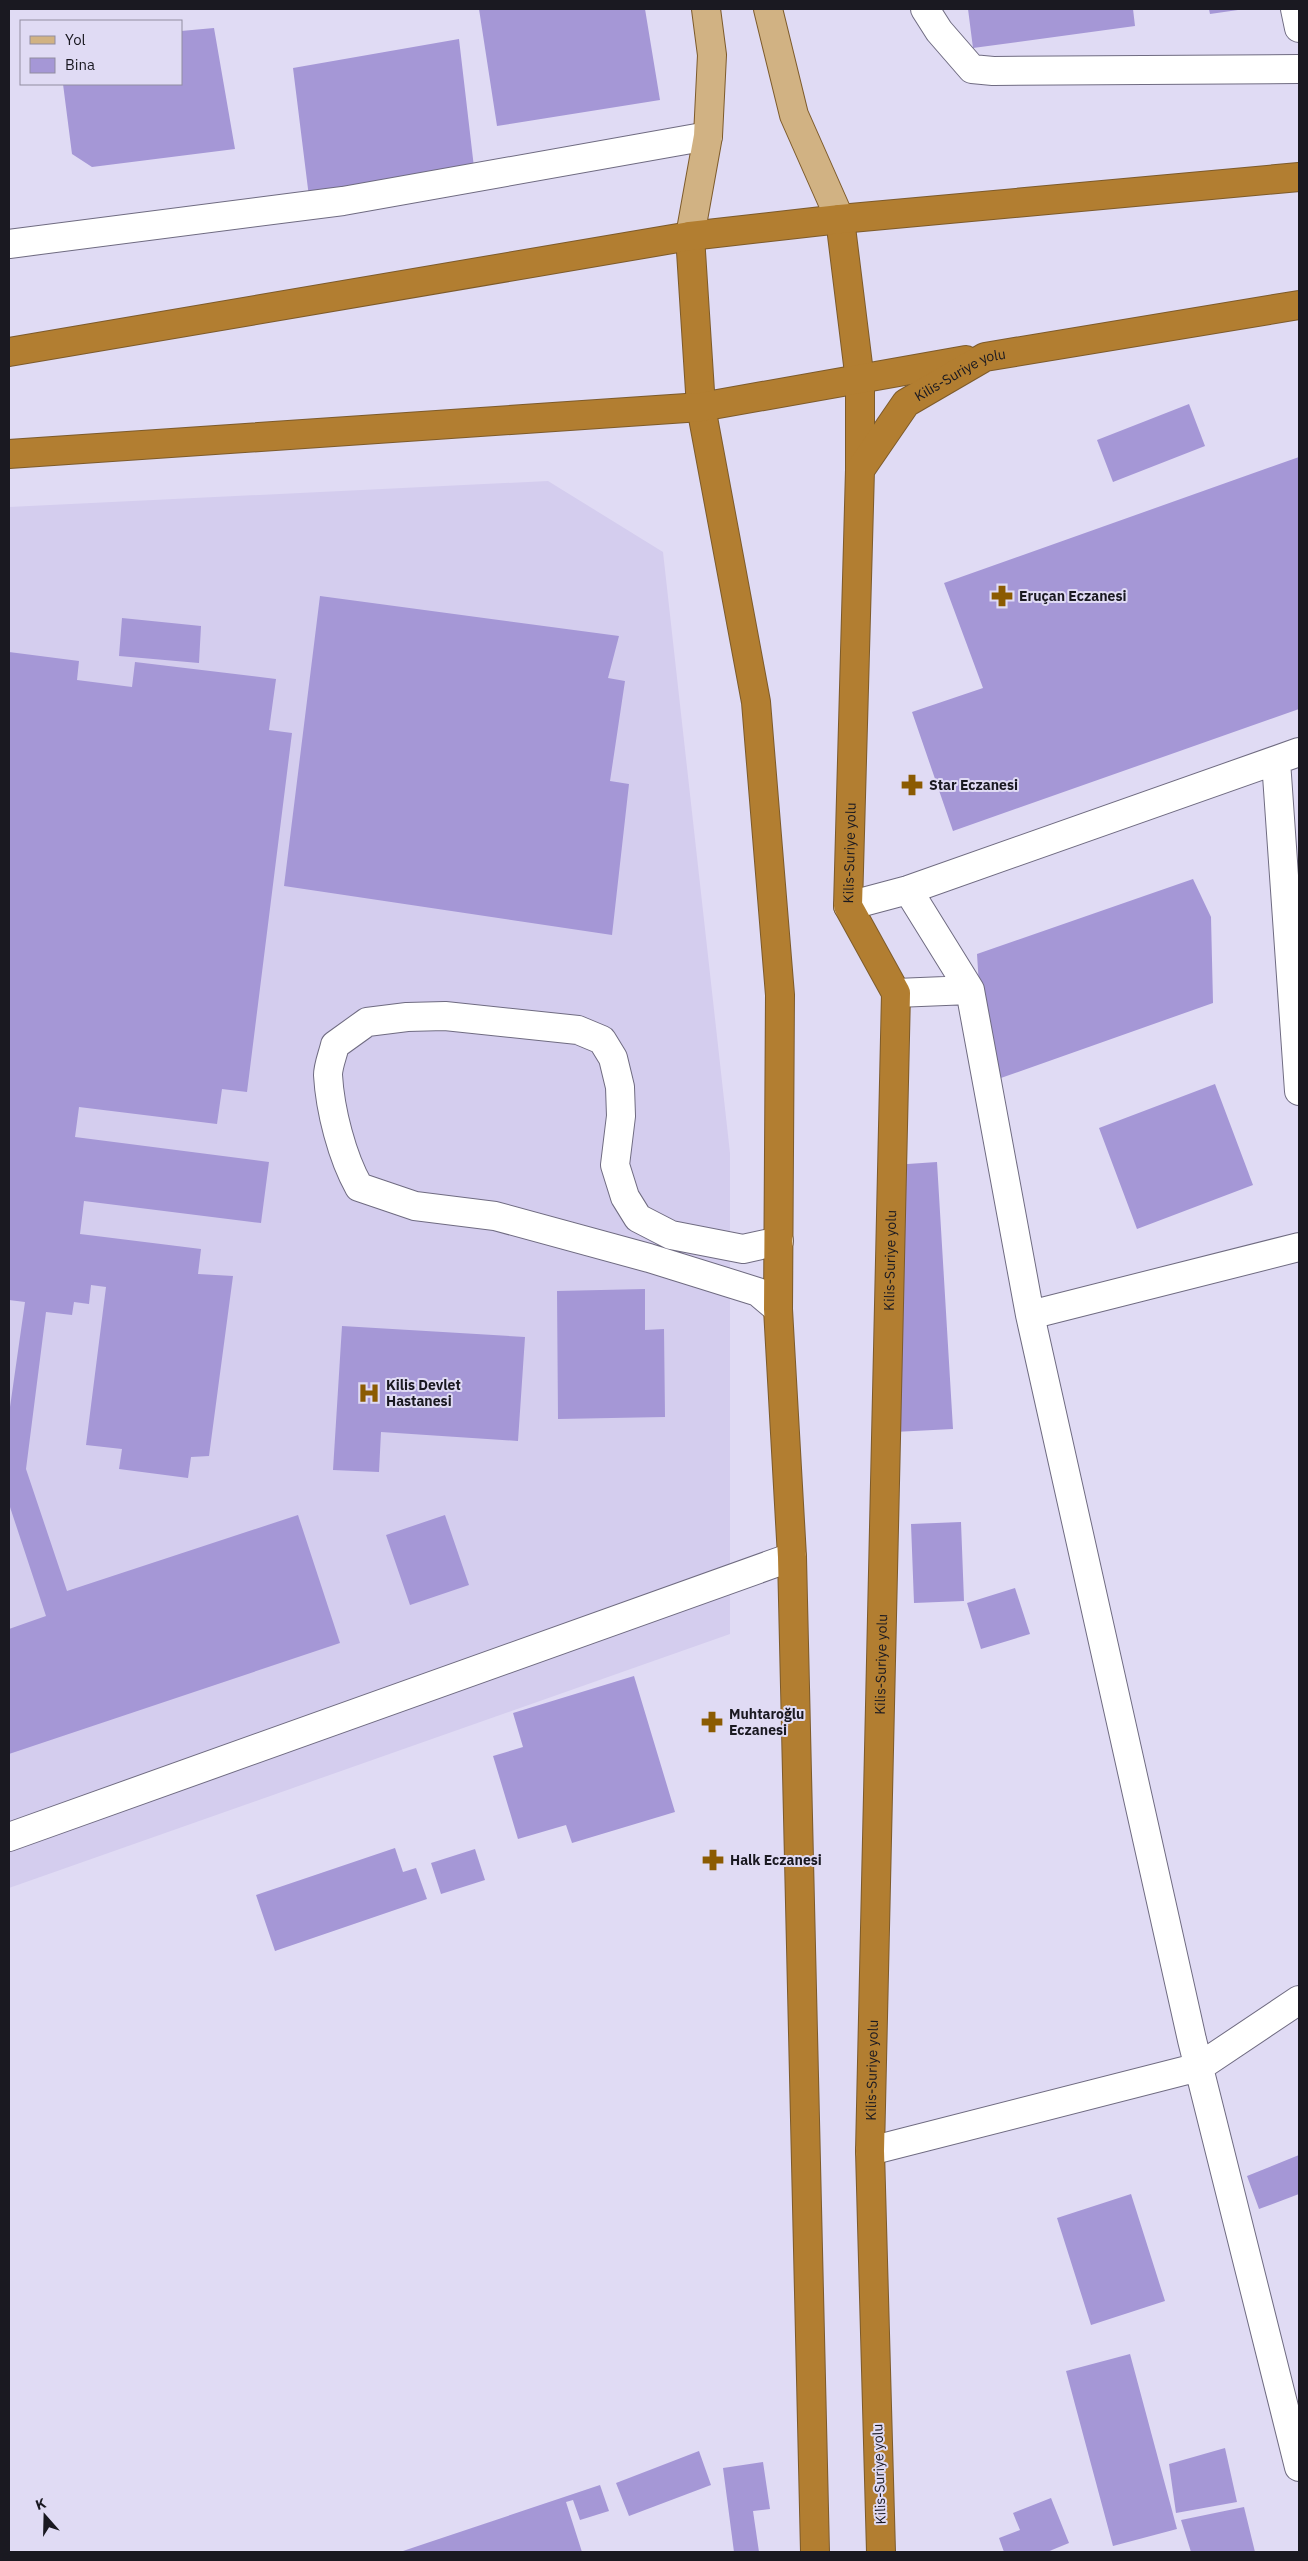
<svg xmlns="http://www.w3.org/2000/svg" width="1308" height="2561" font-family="'IBM Plex Sans',sans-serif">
  <rect width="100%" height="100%" fill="#e0dbf4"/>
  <path fill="#d4cdee" d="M 548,481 L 663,552 L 730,1153 L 730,1634 L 9,1888 L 9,507 Z"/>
  <path fill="#a597d6" d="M 479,9 L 645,9 L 660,100 L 497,126 Z
    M 968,9 L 1133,9 L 1135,26 L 973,48 Z
    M 1209,9 L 1238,9 L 1238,10 L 1210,14 Z
    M 214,28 L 235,149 L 92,167 L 72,154 L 63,84 L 181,84 L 181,31 Z
    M 459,39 L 475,176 L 309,197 L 293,68 Z
    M 1189,404 L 1205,446 L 1113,482 L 1097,440 Z
    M 1299,457 L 1299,709 L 953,831 L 912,712 L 983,688 L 944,583 Z
    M 320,596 L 619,636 L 608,678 L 625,681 L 610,781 L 629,784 L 612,935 L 284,886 Z
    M 122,618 L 201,626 L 199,663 L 119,656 Z
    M 9,652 L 79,661 L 77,680 L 132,687 L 135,662 L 276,679 L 269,730 L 292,733 L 247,1092 L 222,1089 L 217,1124 L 79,1107 L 75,1137 L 269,1162 L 261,1223 L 84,1201 L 80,1234 L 201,1249 L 198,1274 L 233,1276 L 209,1456 L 191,1457 L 188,1478 L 119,1469 L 122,1449 L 86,1445 L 106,1287 L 91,1285 L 89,1304 L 74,1302 L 72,1315 L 46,1312 L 26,1469 L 67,1591 L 298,1515 L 340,1643 L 9,1754 L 9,1629 L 46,1616 L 9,1504 L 9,1414 L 25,1302 L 9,1300 Z
    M 1193,879 L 1211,917 L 1213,1003 L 998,1079 L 983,1050 L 977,954 Z
    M 1215,1084 L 1253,1185 L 1137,1229 L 1099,1128 Z
    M 937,1162 L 953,1429 L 894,1432 L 878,1166 Z
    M 645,1289 L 645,1330 L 664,1329 L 665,1417 L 558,1419 L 557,1291 Z
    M 342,1326 L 525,1337 L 518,1441 L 381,1432 L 379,1472 L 333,1470 Z
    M 445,1515 L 469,1585 L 410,1605 L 386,1535 Z
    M 961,1522 L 964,1601 L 914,1603 L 911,1524 Z
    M 1015,1588 L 1030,1634 L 981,1649 L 967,1603 Z
    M 634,1676 L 675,1812 L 572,1843 L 566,1825 L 518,1839 L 493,1756 L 523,1747 L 513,1713 Z
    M 395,1848 L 403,1872 L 416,1868 L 427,1899 L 275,1951 L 256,1895 Z
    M 475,1849 L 485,1880 L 441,1894 L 431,1863 Z
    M 1299,2155 L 1299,2194 L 1259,2209 L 1247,2176 Z
    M 1131,2194 L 1165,2301 L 1091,2325 L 1057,2218 Z
    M 1130,2354 L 1177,2529 L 1113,2546 L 1066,2371 Z
    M 1225,2448 L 1237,2502 L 1176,2513 L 1169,2464 Z
    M 699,2451 L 711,2485 L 629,2516 L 616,2483 Z
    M 763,2462 L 770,2509 L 753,2511 L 759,2552 L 734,2552 L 723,2468 Z
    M 600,2485 L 609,2511 L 580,2520 L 573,2500 L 566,2502 L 582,2552 L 400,2552 Z
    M 1051,2498 L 1069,2543 L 1047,2552 L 1004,2552 L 999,2538 L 1020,2530 L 1013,2513 Z
    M 1244,2507 L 1255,2552 L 1191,2552 L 1181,2520 Z"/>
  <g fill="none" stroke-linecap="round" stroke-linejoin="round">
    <g stroke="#6f6b81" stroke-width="30">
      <path id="minor" d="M 925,9 L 939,31 L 972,69 L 993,71 L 1299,69
        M 1295,9 L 1299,28
        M 9,244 L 343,201 L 708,136
        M 1276,761 L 1299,1091
        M 908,890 L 970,990
        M 848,906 L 908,890 L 1299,752
        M 896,993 L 970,990 L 1030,1315 L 1192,2040 L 1299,2467
        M 778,1309 L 758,1292 L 649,1258 L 495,1216 L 415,1206 L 359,1187 C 342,1157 330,1110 328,1075 C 328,1066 333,1054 335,1045 L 367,1022 L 407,1017 L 445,1016 L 578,1030 L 602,1040 L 613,1058 L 620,1087 L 621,1116 L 615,1165 L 625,1197 L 638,1218 L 671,1235 L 743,1249 L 779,1241
        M 1030,1315 L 1299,1247
        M 9,1837 L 792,1557
        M 870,2151 L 1199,2067 L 1299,2000"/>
    </g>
    <g stroke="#7d5b2b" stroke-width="30">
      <path id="major" d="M 768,9 L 794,115 L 840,219
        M 690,236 L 708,136 L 712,55 L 706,9"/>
    </g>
    <g stroke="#7d5b2b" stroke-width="30">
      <g id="highway">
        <path d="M 840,219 L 860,381 L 860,470"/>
        <path d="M 690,236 L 701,407 L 756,702 L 780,995 L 778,1309 L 792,1557 L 815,2552"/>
        <path d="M 9,352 L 690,236 L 840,219 L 1299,177"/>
        <path d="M 9,454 L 701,407 L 966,360"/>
        <path id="s1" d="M 881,2552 L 870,2151 L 896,993 L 848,906 L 860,470 L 906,403 L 985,357 L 1299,305"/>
      </g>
    </g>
    <use href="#minor" stroke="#fff" stroke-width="28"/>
    <use href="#major" stroke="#d1b283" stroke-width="28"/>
    <use href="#highway" stroke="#b27e31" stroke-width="28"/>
  </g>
  <defs>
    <g id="pharmacy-bare" transform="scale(1.725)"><path d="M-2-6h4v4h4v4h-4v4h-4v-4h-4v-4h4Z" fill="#8b5b02" stroke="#e0dbf4" stroke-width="2.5" paint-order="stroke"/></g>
    <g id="hospital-bare" transform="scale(1.725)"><path d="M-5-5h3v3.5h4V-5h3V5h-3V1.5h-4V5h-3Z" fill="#8b5b02" stroke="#e0dbf4" stroke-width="2.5" paint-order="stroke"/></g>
  </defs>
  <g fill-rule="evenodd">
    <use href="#pharmacy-bare" x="1002" y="596"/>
    <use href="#pharmacy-bare" x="912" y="785"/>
    <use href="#hospital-bare" x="369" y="1393"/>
    <use href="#pharmacy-bare" x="712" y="1722"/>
    <use href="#pharmacy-bare" x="713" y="1860"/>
  </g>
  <g text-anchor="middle" stroke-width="4" stroke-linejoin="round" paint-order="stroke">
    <g font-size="14" fill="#1a1921" stroke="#e0dbf4">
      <text dy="5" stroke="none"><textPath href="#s1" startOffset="2238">Kilis-Suriye yolu</textPath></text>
      <text dy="5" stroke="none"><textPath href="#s1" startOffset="1712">Kilis-Suriye yolu</textPath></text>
      <text dy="5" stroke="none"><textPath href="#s1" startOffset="1292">Kilis-Suriye yolu</textPath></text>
      <text dy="5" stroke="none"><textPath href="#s1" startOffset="888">Kilis-Suriye yolu</textPath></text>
      <text dy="5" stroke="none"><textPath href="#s1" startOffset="482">Kilis-Suriye yolu</textPath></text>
      <text transform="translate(879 2474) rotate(-92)" y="5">Kilis-Suriye yolu</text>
    </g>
    <g font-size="14" font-weight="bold" fill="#1a1921" stroke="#e0dbf4" text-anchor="start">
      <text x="1019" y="601">Eruçan Eczanesi</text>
      <text x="929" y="790">Star Eczanesi</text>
      <text x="386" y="1390">Kilis Devlet<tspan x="386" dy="16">Hastanesi</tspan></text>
      <text x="729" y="1719">Muhtaroğlu<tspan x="729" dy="16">Eczanesi</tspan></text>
      <text x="730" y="1865">Halk Eczanesi</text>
    </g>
  </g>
  <rect width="1308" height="2561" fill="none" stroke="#1a1921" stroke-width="20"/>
  <rect x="20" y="20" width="162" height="65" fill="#e0dbf4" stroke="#918da0"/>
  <rect x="30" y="36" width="25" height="8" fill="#d1b283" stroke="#918da0"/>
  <text x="65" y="45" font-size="15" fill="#1a1921">Yol</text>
  <rect x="30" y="58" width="25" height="15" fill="#a597d6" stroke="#918da0"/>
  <text x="65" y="70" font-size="15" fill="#1a1921">Bina</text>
  <g transform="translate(45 2516) rotate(340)" stroke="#e0dbf4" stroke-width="4" paint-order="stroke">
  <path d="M0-4L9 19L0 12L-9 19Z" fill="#1a1921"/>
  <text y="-8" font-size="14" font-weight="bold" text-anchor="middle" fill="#1a1921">K</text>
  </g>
</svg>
